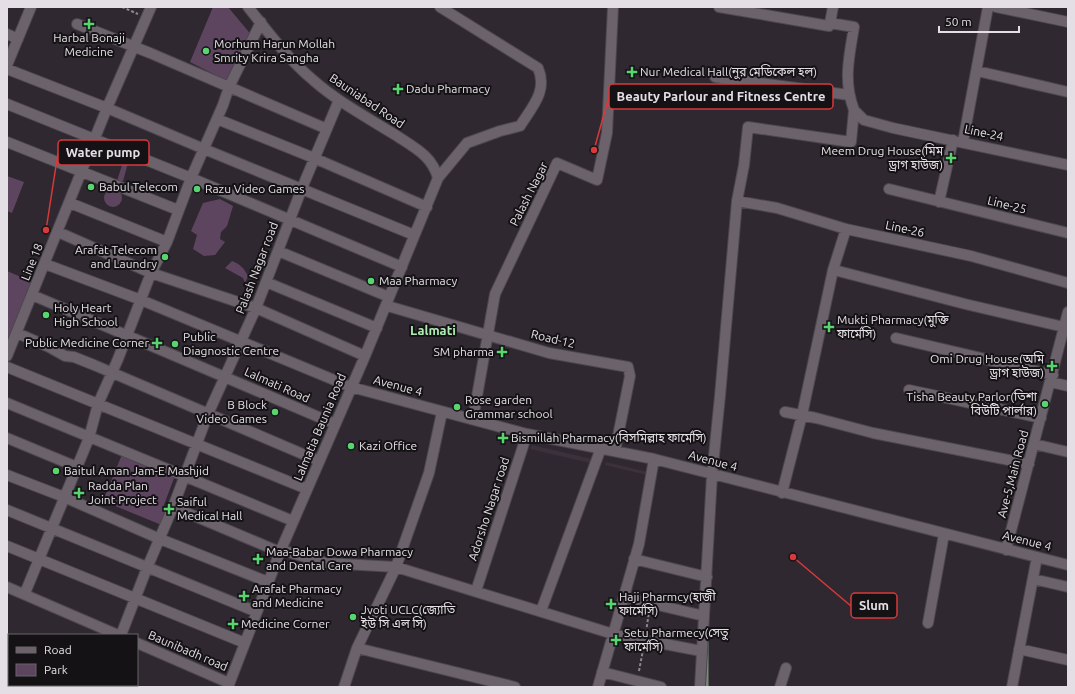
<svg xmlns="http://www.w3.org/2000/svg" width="1075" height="694" font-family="Ubuntu,'Noto Sans Bengali',sans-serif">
  <rect width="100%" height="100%" fill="#2f2830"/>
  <path fill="#3b303c" d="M 532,445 L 592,459 L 590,463 L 530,449 Z
    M 606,462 L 648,472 L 647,475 L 605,465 Z"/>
  <path fill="#5e455f" d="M 213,7 L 228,7 L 253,37 L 229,82 L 190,62 Z
    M 121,154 L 130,156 L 123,181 L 117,181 L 123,162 Z
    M 7,176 L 24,182 L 12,213 L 7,211 Z
    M104 198a9 9 0 1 1 18 0a9 9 0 1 1-18 0Z
    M 220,199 L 233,206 L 227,226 L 221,232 L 220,239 L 225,242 L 215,255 L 204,256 L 193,249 L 197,235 L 191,231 L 203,203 Z
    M 232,261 C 240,264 244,268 248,276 L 245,283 L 243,278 L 225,268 Z
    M 7,271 L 35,283 L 7,351 Z
    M 123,452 L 176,473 L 162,510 L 169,513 L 164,526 L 103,501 Z"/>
  <path fill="#496a4c" stroke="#788d7a" d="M 9,647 L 9,685 L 31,685 L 30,687 L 7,687 L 7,652 Z"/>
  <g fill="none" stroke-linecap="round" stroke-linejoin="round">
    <path stroke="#788d7a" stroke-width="3" d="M 707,687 L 707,643"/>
    <g stroke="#4c474d" stroke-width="12">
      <path id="minor" d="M 248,7 C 268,32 288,59 313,80 C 338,102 368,118 397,136 C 415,148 432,156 438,178
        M 719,7 L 829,26 L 830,23
        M 833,7 L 830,23 L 854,27 C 849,57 843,81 854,110
        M 996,7 L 1068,22
        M 77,24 L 150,53 L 327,129
        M 7,34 L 18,39
        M 7,65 L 31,7
        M 7,69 L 107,108 L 204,149 L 414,235
        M 977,71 L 1068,92
        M 715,77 L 849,95
        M 7,104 L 191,178 L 402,267
        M 217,119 L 314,158 L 427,207
        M 7,142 L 178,210
        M 963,142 L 988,7
        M 889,189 L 1068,233
        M 737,201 L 777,208 L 846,229 L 971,256 L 1068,283
        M 939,202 L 953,140
        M 70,203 L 167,242
        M 58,232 L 151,273 L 256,308 L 365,356
        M 278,251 L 389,297
        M 45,264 L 141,300 L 351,387 L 527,434 L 654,459 L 1068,565
        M 838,271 L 965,304 L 1064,327
        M 266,282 L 377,328
        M 32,295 L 335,424
        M 391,307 L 549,353 L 628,367 L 630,376 L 615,451
        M 17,333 L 49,347 L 65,356 L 74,357 L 94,365 L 319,461
        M 896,338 L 1053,375
        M 7,356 L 107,108 L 151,7
        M 7,367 L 307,489
        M 1050,382 L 1068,386
        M 909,390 L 1041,418
        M 7,403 L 293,521
        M 785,412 L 816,418 L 873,433 L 1029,464
        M 473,419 L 495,294 L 557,163 L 597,180 L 607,133 L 613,7
        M 7,438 L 77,467
        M 1034,444 L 1068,452
        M 7,475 L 64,497 L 160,539 L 268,582
        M 782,493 L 802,415 L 833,270 L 846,229
        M 173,507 L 280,552
        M 7,510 L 257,612
        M 7,546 L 245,643
        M 281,550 L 326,563 L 396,567 L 613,634 L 701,651
        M 1006,550 L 1068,312
        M 634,559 L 707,577
        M 1033,579 L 1068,587
        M 7,587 L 118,635
        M 476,591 L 527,434
        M 25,593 L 89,438 L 98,404 L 118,359 L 151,273 L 167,242 L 191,178 L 223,105 L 229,87 L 261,22
        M 624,597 L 704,616
        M 541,611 L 601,448
        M 928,623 L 944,534
        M 121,635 L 147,568 L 173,507 L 208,414 L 256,308 L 302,188 L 339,100
        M 137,643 L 229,683
        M 357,648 L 515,687
        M 1019,649 L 1068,660
        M 602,672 L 661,687
        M 228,687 L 280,552 L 365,356 L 438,178 L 467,143 L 500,131 L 520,126 C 532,107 548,91 538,68 L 440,7
        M 344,687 L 357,648 L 396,567 L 429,473 L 442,412
        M 598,687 L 639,544 L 654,459
        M 700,687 L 712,475 L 720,396 L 737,201 L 744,165 L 748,127 L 851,142 L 854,110 L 864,120 L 893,128 L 1068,165
        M 780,687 L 786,668
        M 1012,687 L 1037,557"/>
    </g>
    <path stroke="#8c868d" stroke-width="2" stroke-dasharray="3 2" stroke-linecap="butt" d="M 122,7 L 138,14
      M 646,632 L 649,612
      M 639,671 L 643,650"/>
    <use href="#minor" stroke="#6b626c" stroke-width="10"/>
  </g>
  <g fill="#59d56f" stroke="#151216" stroke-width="1.5">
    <path d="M87 18h4v4h4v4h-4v4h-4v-4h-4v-4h4z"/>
    <circle cx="206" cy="51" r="4"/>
    <path d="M630 66h4v4h4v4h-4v4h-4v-4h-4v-4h4z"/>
    <path d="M396 83h4v4h4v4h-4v4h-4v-4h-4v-4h4z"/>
    <path d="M949 152h4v4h4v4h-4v4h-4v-4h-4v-4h4z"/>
    <circle cx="91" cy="187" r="4"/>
    <circle cx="197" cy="189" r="4"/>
    <circle cx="165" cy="257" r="4"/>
    <circle cx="371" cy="281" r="4"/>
    <circle cx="46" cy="315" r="4"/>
    <path d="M827 321h4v4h4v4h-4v4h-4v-4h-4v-4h4z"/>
    <path d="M155 337h4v4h4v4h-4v4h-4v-4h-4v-4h4z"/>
    <circle cx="175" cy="344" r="4"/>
    <path d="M500 346h4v4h4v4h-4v4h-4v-4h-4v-4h4z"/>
    <path d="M1050 360h4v4h4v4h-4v4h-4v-4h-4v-4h4z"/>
    <circle cx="1045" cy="404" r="4"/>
    <circle cx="457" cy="407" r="4"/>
    <circle cx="275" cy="412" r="4"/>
    <path d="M501 432h4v4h4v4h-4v4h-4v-4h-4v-4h4z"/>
    <circle cx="351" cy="446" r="4"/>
    <circle cx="56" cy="471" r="4"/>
    <path d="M77 487h4v4h4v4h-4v4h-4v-4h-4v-4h4z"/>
    <path d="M167 503h4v4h4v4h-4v4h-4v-4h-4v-4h4z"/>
    <path d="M256 553h4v4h4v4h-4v4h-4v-4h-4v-4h4z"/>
    <path d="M242 590h4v4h4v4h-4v4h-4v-4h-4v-4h4z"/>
    <path d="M609 598h4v4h4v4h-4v4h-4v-4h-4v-4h4z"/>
    <circle cx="353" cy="617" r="4"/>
    <path d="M231 618h4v4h4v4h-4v4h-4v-4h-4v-4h4z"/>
    <path d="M614 634h4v4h4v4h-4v4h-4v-4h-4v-4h4z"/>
  </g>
  <g text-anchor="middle" stroke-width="4" stroke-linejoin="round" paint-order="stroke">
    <g font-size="12" fill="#e4dfe4" stroke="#151216" text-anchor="start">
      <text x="89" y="42" text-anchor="middle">Harbal Bonaji<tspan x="89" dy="14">Medicine</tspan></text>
      <text x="214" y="48">Morhum Harun Mollah<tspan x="214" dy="14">Smrity Krira Sangha</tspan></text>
      <text x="640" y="76">Nur Medical Hall(নুর মেডিকেল হল)</text>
      <text x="406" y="93">Dadu Pharmacy</text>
      <text x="943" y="155" text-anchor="end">Meem Drug House(মিম<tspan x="943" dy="14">ড্রাগ হাউজ)</tspan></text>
      <text x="99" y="191">Babul Telecom</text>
      <text x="205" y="193">Razu Video Games</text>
      <text x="157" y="254" text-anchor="end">Arafat Telecom<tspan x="157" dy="14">and Laundry</tspan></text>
      <text x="379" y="285">Maa Pharmacy</text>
      <text x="54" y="312">Holy Heart<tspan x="54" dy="14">High School</tspan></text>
      <text x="837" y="324">Mukti Pharmacy(মুক্তি<tspan x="837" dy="14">ফার্মেসি)</tspan></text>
      <text x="183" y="341">Public<tspan x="183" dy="14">Diagnostic Centre</tspan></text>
      <text x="149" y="347" text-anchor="end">Public Medicine Corner</text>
      <text x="494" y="356" text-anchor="end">SM pharma</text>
      <text x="1044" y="363" text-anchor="end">Omi Drug House(অমি<tspan x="1044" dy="14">ড্রাগ হাউজ)</tspan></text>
      <text x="1037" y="401" text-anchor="end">Tisha Beauty Parlor(তিশা<tspan x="1037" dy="14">বিউটি পার্লার)</tspan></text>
      <text x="465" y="404">Rose garden<tspan x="465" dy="14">Grammar school</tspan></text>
      <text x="267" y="409" text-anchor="end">B Block<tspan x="267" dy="14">Video Games</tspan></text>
      <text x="511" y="442">Bismillah Pharmacy(বিসমিল্লাহ ফার্মেসি)</text>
      <text x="359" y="450">Kazi Office</text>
      <text x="64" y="475">Baitul Aman Jam-E Mashjid</text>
      <text x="88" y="490">Radda Plan<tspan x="88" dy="14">Joint Project</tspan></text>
      <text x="177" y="506">Saiful<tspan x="177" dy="14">Medical Hall</tspan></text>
      <text x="266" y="556">Maa-Babar Dowa Pharmacy<tspan x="266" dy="14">and Dental Care</tspan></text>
      <text x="252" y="593">Arafat Pharmacy<tspan x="252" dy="14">and Medicine</tspan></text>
      <text x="619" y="601">Haji Pharmcy(হাজী<tspan x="619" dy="14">ফার্মেসি)</tspan></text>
      <text x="361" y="614">Jyoti UCLC(জ্যোতি<tspan x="361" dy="14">ইউ সি এল সি)</tspan></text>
      <text x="241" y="628">Medicine Corner</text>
      <text x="624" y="637">Setu Pharmecy(সেতু<tspan x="624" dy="14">ফার্মেসি)</tspan></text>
    </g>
    <g font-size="12" fill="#e4dfe4" stroke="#151216">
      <text transform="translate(367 101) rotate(34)" y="4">Bauniabad Road</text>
      <text transform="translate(984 133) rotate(12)" y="4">Line-24</text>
      <text transform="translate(529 194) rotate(-63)" y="4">Palash Nagar</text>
      <text transform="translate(1007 205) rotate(14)" y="4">Line-25</text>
      <text transform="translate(905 229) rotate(12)" y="4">Line-26</text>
      <text transform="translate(32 262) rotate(-68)" y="4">Line 18</text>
      <text transform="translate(257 268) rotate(-69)" y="4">Palash Nagar road</text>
      <text transform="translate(553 339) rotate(13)" y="4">Road-12</text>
      <text transform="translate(277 385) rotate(24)" y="4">Lalmati Road</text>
      <text transform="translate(398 386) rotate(15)" y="4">Avenue 4</text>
      <text transform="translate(320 427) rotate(-67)" y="4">Lalmatia Baunia Road</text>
      <text transform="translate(713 461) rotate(15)" y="4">Avenue 4</text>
      <text transform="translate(1013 474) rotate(-75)" y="4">Ave-5,Main Road</text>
      <text transform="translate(489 509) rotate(-72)" y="4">Adorsho Nagar road</text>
      <text transform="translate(1027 541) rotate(14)" y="4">Avenue 4</text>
      <text transform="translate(188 651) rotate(23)" y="4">Baunibadh road</text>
    </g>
    <g font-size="13" font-weight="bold" fill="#aeedb4" stroke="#151216">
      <text x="433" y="335">Lalmati</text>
    </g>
  </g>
  <path fill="none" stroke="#d73a3b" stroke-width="1.5" d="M594 150L609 96M46 230L58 153M793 557L851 606"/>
  <g fill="#d73a3b" stroke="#151216" stroke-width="1.5">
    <circle cx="594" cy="150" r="4"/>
    <circle cx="46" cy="230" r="4"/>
    <circle cx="793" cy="557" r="4"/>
  </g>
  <g fill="#151216" stroke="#d73a3b" stroke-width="1.5">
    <rect x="609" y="84" width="224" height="25" rx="4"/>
    <rect x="58" y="140" width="91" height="25" rx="4"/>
    <rect x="851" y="593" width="46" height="25" rx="4"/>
  </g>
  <g font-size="13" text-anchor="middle" font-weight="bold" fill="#e4dfe4">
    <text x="721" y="101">Beauty Parlour and Fitness Centre</text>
    <text x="103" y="157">Water pump</text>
    <text x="874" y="610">Slum</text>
  </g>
  <rect width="1075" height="694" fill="none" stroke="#e4dfe4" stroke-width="16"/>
  <rect x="8" y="634" width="130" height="52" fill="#151216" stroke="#686468"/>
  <rect x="16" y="647" width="20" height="6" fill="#6b626c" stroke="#686468"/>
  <text x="44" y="654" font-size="12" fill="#e4dfe4">Road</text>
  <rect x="16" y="664" width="20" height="12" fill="#5e455f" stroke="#686468"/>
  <text x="44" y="674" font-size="12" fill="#e4dfe4">Park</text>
  <path d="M939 26v6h80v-6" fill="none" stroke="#e4dfe4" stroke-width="2"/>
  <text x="945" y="26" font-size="12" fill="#e4dfe4" stroke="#151216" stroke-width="3" paint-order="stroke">50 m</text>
</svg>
